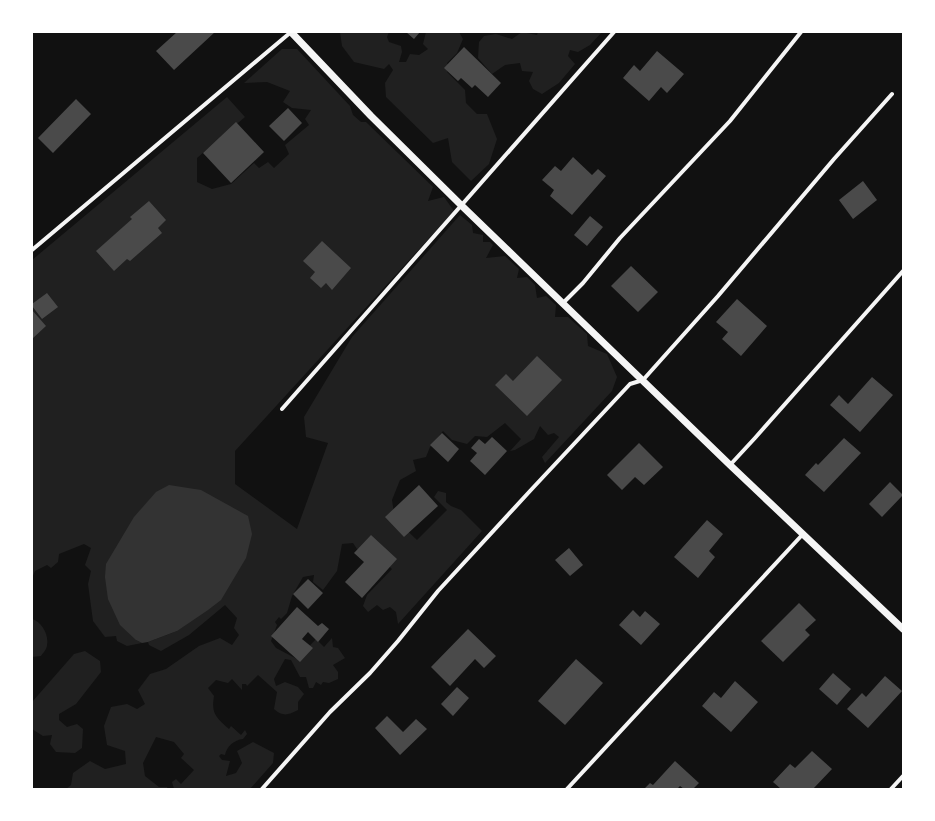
<svg xmlns="http://www.w3.org/2000/svg" width="935" height="821" font-family="'Noto Sans',sans-serif">
  <rect width="100%" height="100%" fill="#111"/>
  <path fill="#202020" d="M 340,32 L 389,32 L 387,37 L 389,42 L 401,46 L 402,52 L 399,62 L 406,62 L 410,54 L 419,55 L 428,49 L 423,44 L 426,32 L 459,32 L 463,39 L 457,53 L 447,63 L 450,68 L 447,72 L 465,90 L 466,103 L 477,114 L 487,114 L 497,139 L 489,164 L 471,181 L 452,162 L 448,138 L 433,143 L 386,97 L 385,83 L 393,70 L 389,64 L 384,69 L 354,62 L 342,46 Z
    M 522,32 L 537,35 L 538,32 L 602,32 L 590,45 L 578,52 L 570,50 L 568,56 L 575,64 L 559,83 L 542,94 L 533,89 L 529,81 L 533,72 L 522,71 L 520,63 L 505,65 L 492,74 L 478,58 L 479,42 L 484,36 L 496,34 L 512,39 Z
    M 282,49 L 297,49 L 350,106 L 353,115 L 361,122 L 366,122 L 433,187 L 428,201 L 444,197 L 454,211 L 235,451 L 235,484 L 297,529 L 328,443 L 306,437 L 304,417 L 352,337 L 460,215 L 472,225 L 473,233 L 483,235 L 483,242 L 490,242 L 493,245 L 486,258 L 505,256 L 519,269 L 517,278 L 527,277 L 535,285 L 537,298 L 546,296 L 556,305 L 555,317 L 568,317 L 587,334 L 588,346 L 607,354 L 617,377 L 612,391 L 545,463 L 542,457 L 559,437 L 554,433 L 548,435 L 540,426 L 534,439 L 515,450 L 510,451 L 521,439 L 505,423 L 487,437 L 475,436 L 467,444 L 452,440 L 443,431 L 430,447 L 426,457 L 413,460 L 416,471 L 400,480 L 392,500 L 395,519 L 417,540 L 447,510 L 434,497 L 438,491 L 446,493 L 446,502 L 451,506 L 461,510 L 482,531 L 398,624 L 396,612 L 390,607 L 383,610 L 377,605 L 368,612 L 363,606 L 367,595 L 392,569 C 381,558 373,544 357,549 L 353,543 L 342,544 L 337,571 L 323,590 L 313,582 L 314,575 L 303,577 L 292,596 L 287,613 L 281,619 L 279,617 L 275,622 L 277,625 L 271,641 L 276,648 L 297,659 L 316,639 L 324,647 L 332,638 L 333,647 L 338,648 L 345,658 L 333,665 L 338,672 L 338,679 L 329,683 L 323,682 L 321,685 L 316,682 L 313,688 L 309,688 L 306,677 L 300,677 L 291,660 L 285,659 L 274,679 L 276,686 L 285,682 L 298,687 L 304,694 L 298,702 L 298,710 C 288,715 283,717 274,709 L 277,692 L 258,675 L 247,686 L 246,684 L 242,684 L 242,690 L 232,679 L 228,683 L 216,680 L 208,688 L 214,696 C 211,714 216,717 229,729 L 231,726 L 241,735 L 245,730 L 247,734 L 243,739 C 234,740 227,746 225,755 L 221,754 L 219,756 L 222,760 L 230,761 L 226,776 L 236,773 L 242,763 L 237,751 L 253,742 L 274,753 L 273,763 L 250,789 L 174,789 L 172,782 L 176,779 L 181,784 L 194,770 L 181,758 L 184,754 L 174,742 L 156,737 L 143,763 L 145,776 L 159,787 L 167,787 L 168,789 L 66,789 L 71,785 L 73,773 L 90,761 L 105,769 L 126,764 L 125,751 L 107,745 L 104,726 L 111,707 L 127,704 L 137,709 L 145,704 L 138,690 L 150,674 L 166,669 L 199,646 L 220,638 L 232,645 L 239,635 L 234,628 L 237,618 L 225,605 L 189,635 L 161,651 L 149,645 L 148,642 L 177,631 L 136,640 L 142,643 L 127,646 L 117,641 L 116,636 L 105,637 L 93,621 L 88,584 L 91,571 L 85,565 L 91,548 L 84,544 L 59,554 L 58,562 L 51,568 L 47,565 L 35,571 L 32,578 L 32,260 L 227,97 L 245,117 L 197,158 L 197,182 L 212,189 L 231,184 L 254,163 L 259,168 L 268,162 L 274,168 L 289,154 L 285,145 L 309,125 L 305,119 L 311,110 L 292,108 L 283,102 L 290,91 L 267,82 L 244,83 Z
    M 32,619 C 42,622 49,635 47,645 C 47,649 43,653 41,656 L 32,657 Z
    M 85,651 L 100,661 L 101,672 L 76,704 L 59,714 L 59,720 L 67,727 L 77,724 L 83,729 L 82,748 L 75,753 L 56,752 L 50,744 L 52,735 L 43,736 L 32,729 L 32,702 L 74,654 Z"/>
  <path fill="#333" d="M 169,485 L 201,490 L 248,516 L 252,534 L 246,558 L 221,600 L 208,610 L 177,631 L 148,642 L 142,643 L 136,640 L 120,625 L 108,599 L 105,577 L 106,564 L 134,517 L 156,492 Z"/>
  <path fill="#4a4a4a" d="M 177,32 L 215,32 L 174,70 L 156,51 Z
    M 406,32 L 420,32 L 414,39 Z
    M 464,47 L 501,83 L 488,97 L 475,85 L 472,88 L 461,78 L 458,81 L 444,68 Z
    M 657,51 L 684,74 L 667,93 L 661,87 L 649,101 L 623,78 L 634,65 L 640,71 Z
    M 76,99 L 91,114 L 53,153 L 38,138 Z
    M 288,108 L 302,123 L 284,141 L 269,126 Z
    M 236,122 L 264,152 L 231,183 L 203,153 Z
    M 573,157 L 592,175 L 598,169 L 606,176 L 572,215 L 550,196 L 554,190 L 542,180 L 555,166 L 561,171 Z
    M 863,181 L 877,200 L 853,219 L 839,200 Z
    M 149,201 L 166,220 L 158,228 L 162,233 L 130,261 L 127,259 L 114,271 L 96,251 L 132,219 L 130,217 Z
    M 590,216 L 603,227 L 587,246 L 574,235 Z
    M 322,241 L 351,268 L 332,290 L 326,283 L 321,288 L 310,278 L 315,272 L 303,261 Z
    M 631,266 L 658,292 L 638,312 L 611,286 Z
    M 47,293 L 58,307 L 42,319 L 32,306 L 32,304 Z
    M 737,299 L 767,326 L 741,356 L 722,339 L 728,332 L 716,322 Z
    M 32,310 L 46,326 L 32,339 Z
    M 537,356 L 562,380 L 527,416 L 495,385 L 506,374 L 513,381 Z
    M 872,377 L 893,395 L 860,432 L 830,405 L 839,395 L 848,404 Z
    M 442,433 L 459,449 L 448,462 L 430,445 Z
    M 492,437 L 507,451 L 485,475 L 470,461 L 477,453 L 471,448 L 479,439 L 485,444 Z
    M 844,438 L 861,453 L 824,492 L 805,475 L 816,463 L 818,465 Z
    M 639,443 L 663,467 L 644,485 L 635,477 L 622,490 L 607,475 Z
    M 890,482 L 903,495 L 882,517 L 869,504 Z
    M 419,485 L 438,506 L 404,537 L 385,517 Z
    M 707,520 L 723,534 L 709,551 L 715,557 L 698,578 L 674,557 Z
    M 371,535 L 397,559 L 362,598 L 345,582 L 364,562 L 354,553 Z
    M 569,548 L 583,565 L 570,576 L 555,560 Z
    M 308,579 L 323,593 L 308,609 L 293,594 Z
    M 799,603 L 816,620 L 805,630 L 810,635 L 783,662 L 761,641 Z
    M 297,607 L 318,626 L 322,623 L 329,629 L 318,642 L 308,632 L 302,639 L 313,648 L 300,662 L 271,636 Z
    M 633,610 L 640,617 L 645,611 L 660,624 L 641,645 L 619,625 Z
    M 468,629 L 496,656 L 484,668 L 475,659 L 450,686 L 431,667 Z
    M 576,659 L 603,683 L 565,725 L 538,701 Z
    M 833,673 L 851,689 L 837,705 L 819,689 Z
    M 885,676 L 902,691 L 868,728 L 847,709 L 862,693 L 866,697 Z
    M 735,681 L 758,702 L 731,732 L 702,706 L 714,692 L 721,698 Z
    M 457,687 L 469,698 L 453,716 L 441,704 Z
    M 387,716 L 403,732 L 416,719 L 427,729 L 400,755 L 375,728 Z
    M 812,751 L 832,769 L 813,789 L 781,789 L 773,782 L 790,764 L 795,768 Z
    M 675,761 L 699,783 L 693,789 L 684,789 L 680,786 L 677,789 L 644,789 L 650,783 L 653,785 Z"/>
  <g fill="none" stroke-linecap="round" stroke-linejoin="round">
    <path stroke="#f5f5f5" stroke-width="4" d="M 32,250 L 291,32
      M 563,303 L 583,283 L 620,238 L 730,121 L 801,32
      M 282,409 L 614,32
      M 730,465 L 755,438 L 903,271
      M 262,789 L 330,712 L 370,673 L 398,641 L 438,591 L 530,491 L 630,384 L 643,380 L 718,296 L 834,159 L 892,94
      M 567,789 L 803,534
      M 891,789 L 903,776"/>
    <path stroke="#f5f5f5" stroke-width="7" d="M 291,32 L 371,116 L 462,206 L 730,465 L 903,629"/>
  </g>
  <rect width="935" height="821" fill="none" stroke="#ffffff" stroke-width="66"/>
</svg>
